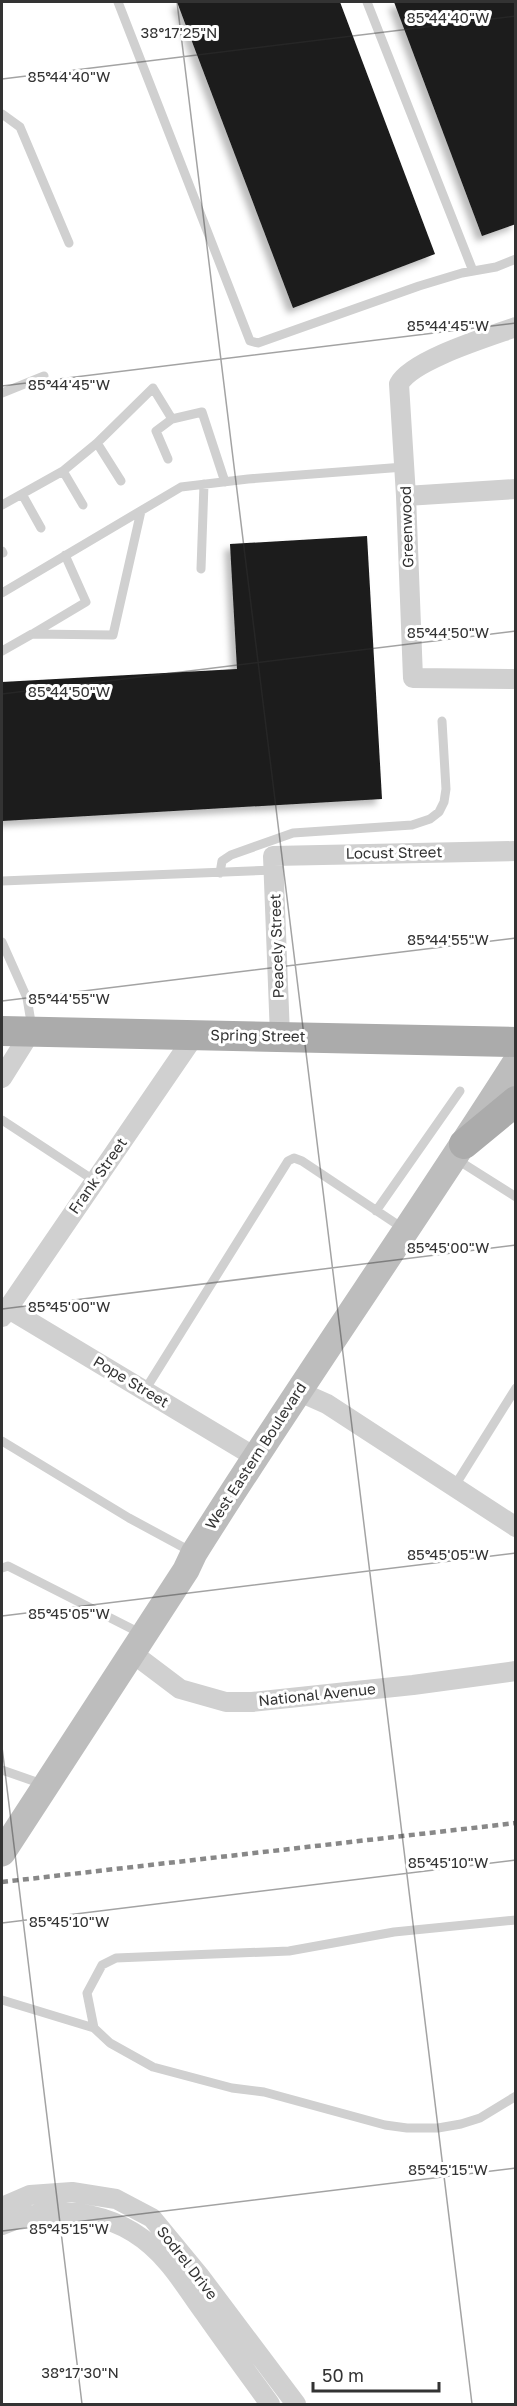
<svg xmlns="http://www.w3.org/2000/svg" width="517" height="2406" font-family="'Golos Text',sans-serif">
  <defs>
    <filter id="shadow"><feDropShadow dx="-5.5" dy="5.5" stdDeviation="3" flood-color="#0004"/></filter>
  </defs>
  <rect width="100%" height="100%" fill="#fff"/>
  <path fill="#1a1a1a" filter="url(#shadow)" d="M 177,2 L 340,2 L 435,254 L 293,308 Z
    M 394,2 L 516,2 L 516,224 L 482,236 Z
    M 367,536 L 382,799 L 2,821 L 2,682 L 237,669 L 230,544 Z"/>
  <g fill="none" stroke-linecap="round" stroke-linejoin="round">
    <path stroke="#d0d0d0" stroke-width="9" d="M 118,2 L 250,341 L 258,343 L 419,286 L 462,273 L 496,267 L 516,259
      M 367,2 L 473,271
      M 2,114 L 20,127 L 69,243
      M 2,393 L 44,376
      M 172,419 L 202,412 L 225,482
      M 97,443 L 121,481
      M 63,471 L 83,505
      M 22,494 L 41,528
      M 2,505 L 63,471 L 97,443 L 153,388 L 172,419 L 156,431 L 168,459
      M 2,551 L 3,553
      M 201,569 L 204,484
      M 2,593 L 181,487 L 248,479 L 404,467
      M 34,633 L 86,602 L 65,555
      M 2,651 L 32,634 L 113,635 L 141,511
      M 220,873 L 222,861 L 231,855 L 293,833 L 412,825 L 430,819 L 439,812 L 444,802 L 446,789 L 442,721
      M 2,881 L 275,870
      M 2,942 L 27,998 L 32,1028
      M 2,1120 L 95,1181
      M 456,1159 L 516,1197
      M 376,1211 L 460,1091
      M 145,1390 L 288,1161 L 294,1158 L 302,1161 L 404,1229
      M 2,1441 L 129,1518 L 192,1552
      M 454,1487 L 516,1388
      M 2,1568 L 8,1566 L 142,1634
      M 2,1770 L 45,1785
      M 516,1920 L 394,1932 L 289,1951 L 116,1958 L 102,1965 L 87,1993 L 94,2028 L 110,2043 L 153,2067 L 232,2088 L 264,2092 L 385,2125 L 407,2128 L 438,2128 L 461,2124 L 480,2118 L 516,2096
      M 2,2000 L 94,2028"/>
    <path stroke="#d0d0d0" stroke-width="20" d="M 516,327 C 488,337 412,360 399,384 L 406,496 L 413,678 L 516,679
      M 406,496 L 516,489
      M 280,1036 L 273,856 L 516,851
      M 2,1078 L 32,1030
      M 7,1308 L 255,1457
      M 2,1317 L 195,1035
      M 300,1387 L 309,1396 L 327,1404 L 516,1527
      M 131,1652 L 180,1689 L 226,1702 L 252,1702 L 413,1685 L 516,1671
      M 2,2207 L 30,2195 L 72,2192 L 116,2199 L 152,2218 L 199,2275 L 296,2404
      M 2,2225 C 60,2200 126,2212 168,2263 C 182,2279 193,2298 206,2315 C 227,2345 249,2375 270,2404"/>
    <path stroke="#bdbdbd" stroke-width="27" d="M 2,1853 L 186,1570 L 194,1553 C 298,1387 411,1227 516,1062"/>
    <path stroke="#ababab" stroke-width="30" d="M 2,1031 L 516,1042
      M 464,1144 L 516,1101"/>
    <path stroke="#888" stroke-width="4.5" stroke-dasharray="6 4.5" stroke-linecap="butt" d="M 2,1882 L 516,1823"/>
  </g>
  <path fill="none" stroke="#333" stroke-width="1.5" stroke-opacity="0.45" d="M 177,2 L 472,2404M 2,79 L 516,16M 2,386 L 516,323M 2,694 L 516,631M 2,1001 L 516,938M 2,1309 L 516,1245M 2,1616 L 516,1553M 2,1747 L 82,2404M 2,1923 L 516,1860M 2,2231 L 516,2168"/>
  <g text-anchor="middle" stroke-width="6" stroke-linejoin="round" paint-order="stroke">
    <g font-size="15" fill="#333" stroke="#fff">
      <text transform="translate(407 527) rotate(-92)" y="5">Greenwood</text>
      <text transform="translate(394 853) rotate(-1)" y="5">Locust Street</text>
      <text transform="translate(277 946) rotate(-92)" y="5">Peacely Street</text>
      <text transform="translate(258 1036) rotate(1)" y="5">Spring Street</text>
      <text transform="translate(98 1176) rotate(-55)" y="5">Frank Street</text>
      <text transform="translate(131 1382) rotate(31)" y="5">Pope Street</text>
      <text transform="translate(256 1456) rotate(-57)" y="5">West Eastern Boulevard</text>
      <text transform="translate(317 1695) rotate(-6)" y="5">National Avenue</text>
      <text transform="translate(187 2263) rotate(52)" y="5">Sodrel Drive</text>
    </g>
  </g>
  <g font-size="15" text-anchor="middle" fill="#333" stroke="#fff" stroke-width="6" stroke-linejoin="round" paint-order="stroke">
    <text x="448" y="23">85°44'40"W</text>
    <text x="179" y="38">38°17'25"N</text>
    <text x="69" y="82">85°44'40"W</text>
    <text x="448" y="331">85°44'45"W</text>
    <text x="69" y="390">85°44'45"W</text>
    <text x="448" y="638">85°44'50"W</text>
    <text x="69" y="697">85°44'50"W</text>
    <text x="448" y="945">85°44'55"W</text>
    <text x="69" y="1004">85°44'55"W</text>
    <text x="448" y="1253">85°45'00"W</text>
    <text x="69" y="1312">85°45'00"W</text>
    <text x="448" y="1560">85°45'05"W</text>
    <text x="69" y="1619">85°45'05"W</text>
    <text x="448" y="1868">85°45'10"W</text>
    <text x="69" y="1927">85°45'10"W</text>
    <text x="448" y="2175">85°45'15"W</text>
    <text x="69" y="2234">85°45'15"W</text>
    <text x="80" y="2378">38°17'30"N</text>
  </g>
  <rect width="517" height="2406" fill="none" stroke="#333333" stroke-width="6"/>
  <path d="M313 2382v9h126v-9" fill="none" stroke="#333333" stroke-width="3"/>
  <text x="322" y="2382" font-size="18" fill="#333333" stroke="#ffffff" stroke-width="4.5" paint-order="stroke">50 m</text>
</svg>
